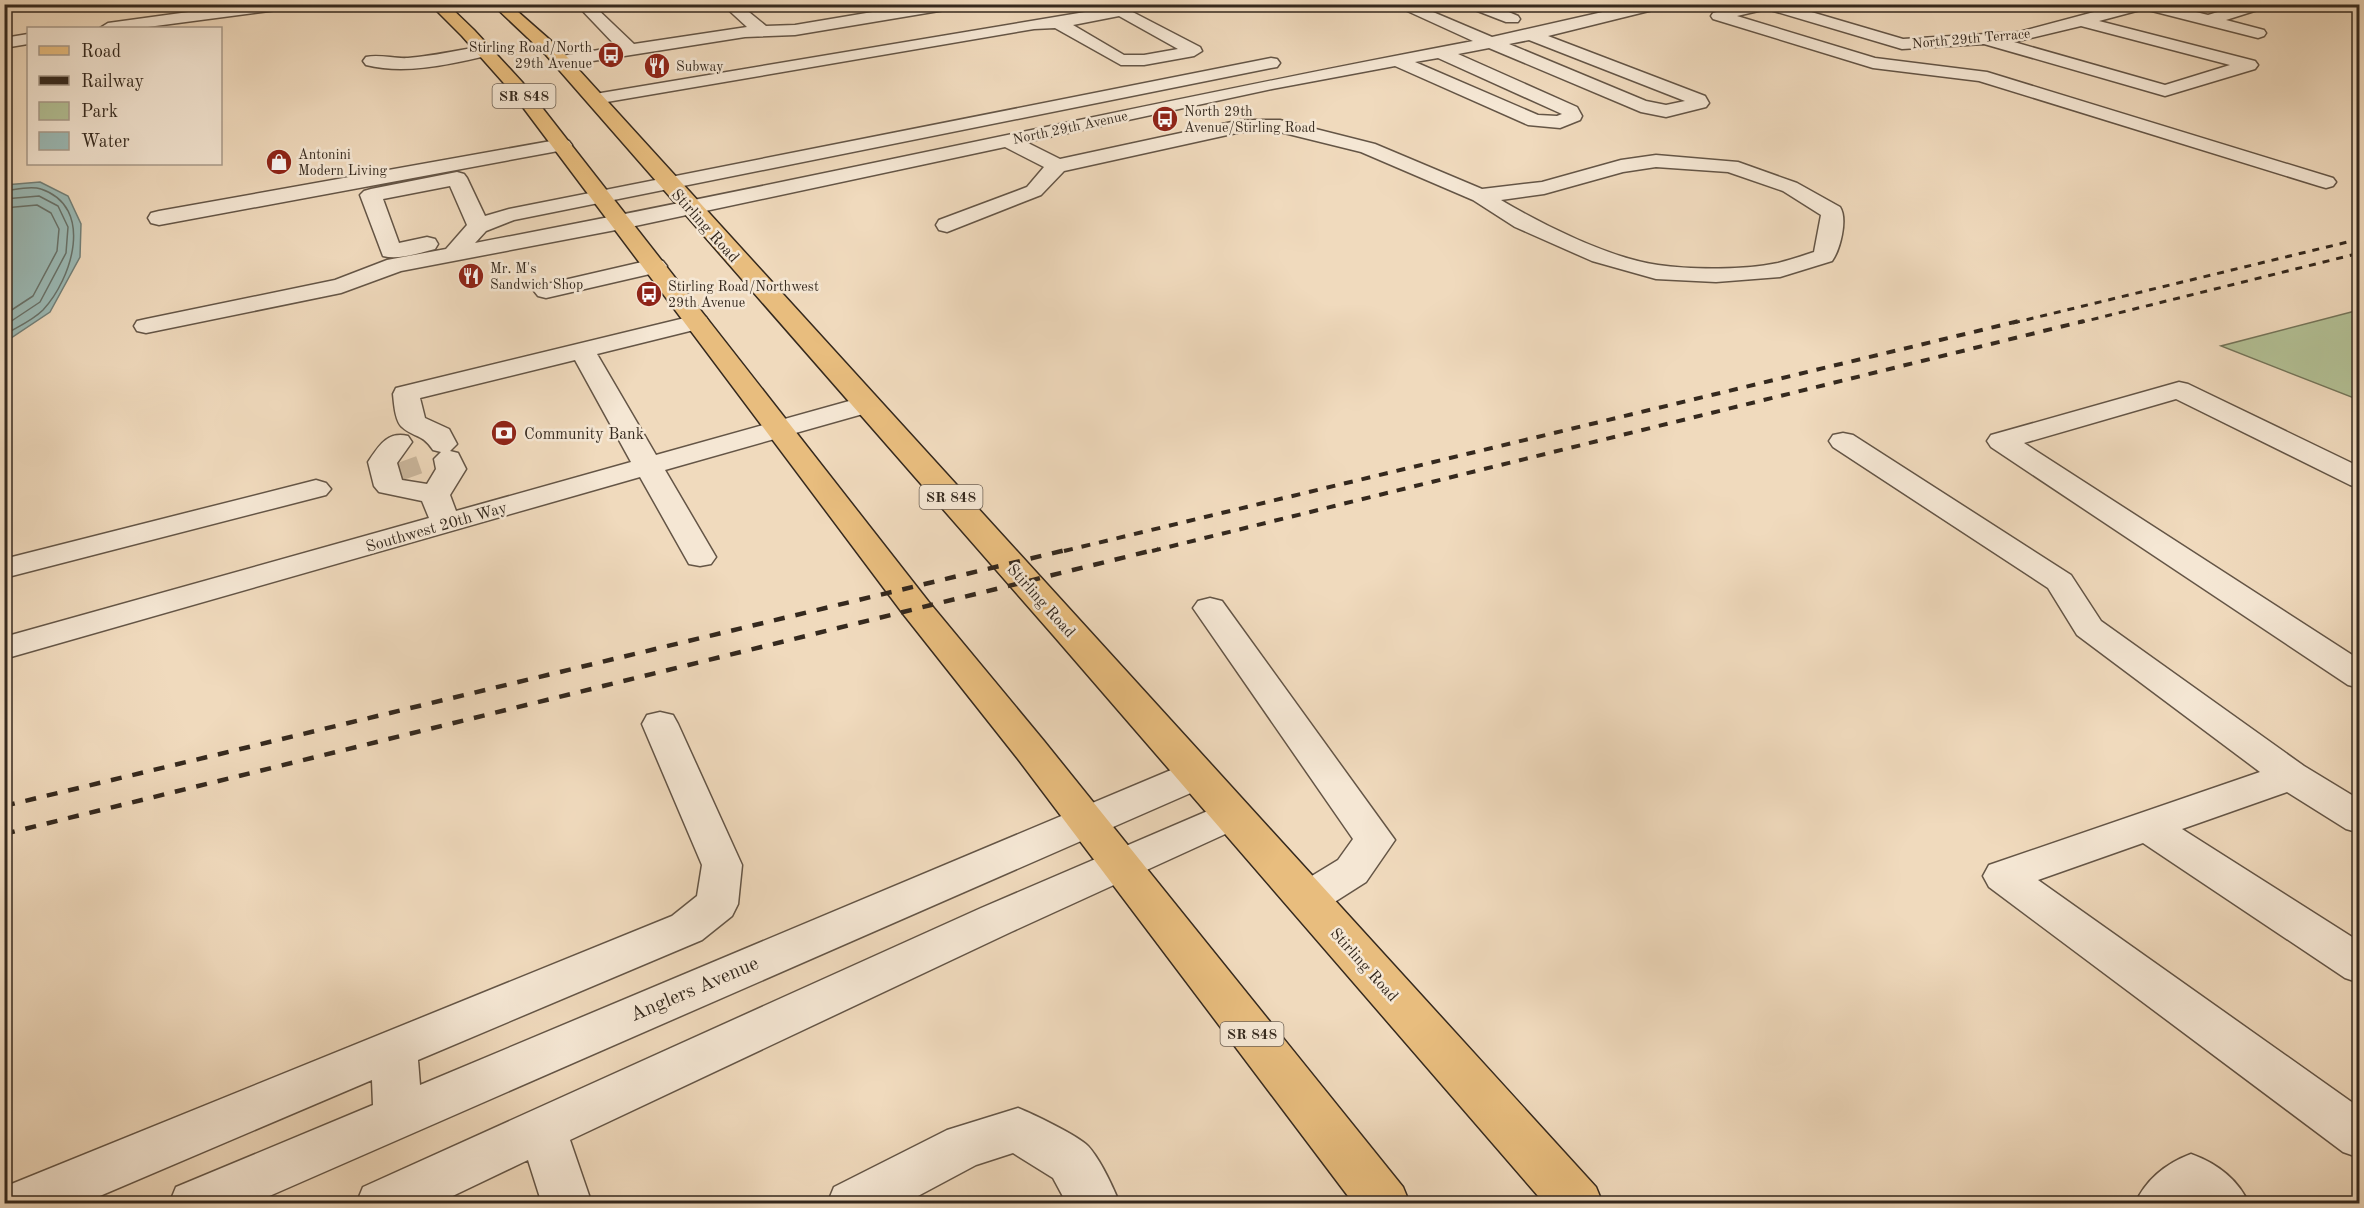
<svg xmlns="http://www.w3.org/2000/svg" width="2364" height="1208" font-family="'Old Standard TT',serif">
  <rect width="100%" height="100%" fill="#f0dabd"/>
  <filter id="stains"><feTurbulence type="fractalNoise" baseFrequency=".00333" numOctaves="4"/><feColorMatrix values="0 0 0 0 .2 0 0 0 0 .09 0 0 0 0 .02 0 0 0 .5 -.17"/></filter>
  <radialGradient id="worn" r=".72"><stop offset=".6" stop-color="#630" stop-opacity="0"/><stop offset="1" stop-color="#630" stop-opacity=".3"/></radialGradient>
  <path fill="#b3c196" stroke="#74755a" stroke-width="1.5" d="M 2359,310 L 2359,400 L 2221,346 Z"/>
  <path fill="#9bbab6" stroke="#728079" stroke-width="1.5" d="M 40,182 L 68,196 L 81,224 L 80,257 L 50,312 L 5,342 L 5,185 Z"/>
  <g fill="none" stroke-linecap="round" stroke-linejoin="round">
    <path stroke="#68726a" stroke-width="1.5" d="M 4,191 C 15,190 30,185 41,189 C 95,207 72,279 43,310 C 32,321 17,327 4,335
      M 4,199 L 39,196 L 58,206 L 68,227 L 66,253 L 40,302 L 4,326
      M 4,208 L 37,205 L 51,213 L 59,229 L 57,251 L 33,296 L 4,315"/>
    <path stroke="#cbb79d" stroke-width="28" stroke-dasharray="28 14" stroke-linecap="butt" d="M 403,461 L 409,478"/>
    <g stroke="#645546" stroke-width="3">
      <path id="minor" d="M 247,4 L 292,4 L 285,9 L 140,28 L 100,28 L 108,23 Z
        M 576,4 L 592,4 L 634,44 L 747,27 L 722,4 L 739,4 L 766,26 L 795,25 L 920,4 L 958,4 L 951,9 L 795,35 L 745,37 L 561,66 L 555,65 L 552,61 L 555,57 L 617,47 Z
        M 1392,4 L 1414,4 L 1492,37 L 1638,4 L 1667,4 L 1665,7 L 1548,36 L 1705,96 L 1709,103 L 1706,107 L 1666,117 L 1641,112 L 1489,48 L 1458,54 L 1577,107 L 1582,116 L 1580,120 L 1560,128 L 1528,125 L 1395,66 L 1272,89 L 1026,142 L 1060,159 L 1241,120 L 1280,120 L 1375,144 L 1482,189 L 1542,182 L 1621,160 L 1656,155 L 1738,162 L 1797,183 L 1840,207 C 1848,219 1840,250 1832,261 L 1780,277 L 1716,282 L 1656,279 L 1592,261 L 1515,227 L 1473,200 L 1361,152 L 1280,132 L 1241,132 L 1064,171 L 1041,195 L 947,232 L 939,230 L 936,225 L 939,220 L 1027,187 L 1044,167 L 1005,147 L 621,229 L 401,271 L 341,293 L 146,333 L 137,331 L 134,326 L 137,321 L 146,319 L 335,280 L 387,260 L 446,249 L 467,225 L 450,186 L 383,199 L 399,243 L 427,237 L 435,239 L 438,244 L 435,249 C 419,253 399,260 383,256 L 360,195 L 364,191 L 371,189 L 457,172 L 464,174 L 467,178 L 485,216 L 509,209 L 1271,58 L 1277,59 L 1280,63 L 1277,67 L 1271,68 L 514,220 L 486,231 L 475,243 C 809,180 1139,104 1473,41 ZM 1529,40 L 1685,101 L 1666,105 L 1646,101 L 1509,44 ZM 1438,58 L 1562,114 L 1557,116 L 1538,115 L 1415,62 ZM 1656,167 L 1728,172 L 1783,191 L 1821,215 L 1814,252 C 1802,256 1790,260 1778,263 C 1745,270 1692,270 1658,265 C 1609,258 1543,225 1501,200 L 1544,194 L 1623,172 Z
        M 1474,4 L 1490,4 L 1518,16 L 1520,19 L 1518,22 L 1506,22 L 1475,10 Z
        M 1748,4 L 1784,4 L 1903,39 L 2019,32 L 2124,4 L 2164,4 L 2208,15 L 2244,4 L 2269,4 L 2267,7 L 2226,20 L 2264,30 L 2266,33 L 2264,36 L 2258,38 L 2144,9 L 2099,21 L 2255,61 L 2258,65 L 2255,69 L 2165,96 L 1984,44 L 1902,49 L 1767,9 L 1737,16 L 1875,58 L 1987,72 L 2333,178 L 2336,182 L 2333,186 L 2326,188 L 2319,186 L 1979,81 L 1873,68 L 1713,19 L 1711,16 L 1713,13 ZM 2081,26 L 2230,65 L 2165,85 L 2014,42 Z
        M 1121,6 L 1200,47 L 1202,51 L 1194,56 L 1144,65 L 1121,65 L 1055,28 L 1034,29 L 595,104 L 589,103 L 586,99 L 589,95 L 595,94 ZM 1119,16 L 1178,49 L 1144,55 L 1124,55 L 1073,25 Z
        M 28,34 L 28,44 L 4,48 L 4,38 Z
        M 484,46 L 490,47 L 492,51 L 490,55 C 451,64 406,75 366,65 L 363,61 L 366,57 C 379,54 395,59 408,58 C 434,56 459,50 484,46 Z
        M 562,139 L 569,141 L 572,145 L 569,149 L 159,225 L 151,223 L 148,218 L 151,213 L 159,211 Z
        M 655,259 L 663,261 L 667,266 L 663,271 L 546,298 L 538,296 L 534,291 L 538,286 Z
        M 697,315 L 706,317 L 709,322 L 706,327 L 597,354 L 656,455 L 867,396 L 877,398 L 881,404 L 877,410 L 665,470 L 716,557 L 711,564 L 700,566 L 689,564 L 640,477 L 4,659 L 4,637 L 429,518 L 422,501 L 379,492 L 374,486 L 368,462 C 379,446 387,431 408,436 L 412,442 L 397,463 L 402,480 L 427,484 L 436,469 L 434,459 L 441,452 L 433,450 C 422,433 414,438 402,427 C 395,421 394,403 393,394 L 396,388 ZM 575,360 L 631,462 L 456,511 L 450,495 L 466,469 L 458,453 L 450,451 L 457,444 L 449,429 L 425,418 L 420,398 Z
        M 2179,382 L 2188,384 L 2360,467 L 2360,488 L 2350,485 L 2176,399 L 2024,443 L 2360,660 L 2360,688 L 2348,685 L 1991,447 L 1987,441 L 1991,435 Z
        M 1843,433 L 1853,435 L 2071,575 L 2101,621 L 2304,766 L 2360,800 L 2360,833 L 2346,829 L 2287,792 L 2182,829 L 2360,942 L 2360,983 L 2345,978 L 2143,843 L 2038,880 L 2360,1108 L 2360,1158 L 2343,1152 L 1989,887 L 1983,876 L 1989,865 L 2260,772 L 2077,635 L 2048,588 L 1833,447 L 1829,441 L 1833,435 Z
        M 316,480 L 326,483 L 331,489 L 326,495 L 4,578 L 4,559 Z
        M 1210,598 L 1222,601 L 1395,840 L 1366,882 L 1322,910 L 1307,915 L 1292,910 L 1286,899 L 1292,888 L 1338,860 L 1353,839 L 1193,608 L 1198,601 Z
        M 660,712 L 673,715 L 678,724 L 742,865 L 738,904 L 732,916 L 702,940 L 418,1060 L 420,1085 L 1183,765 L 1196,762 L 1209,765 L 1215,775 L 1209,785 L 251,1204 L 169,1204 L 176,1187 L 373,1105 L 372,1080 L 81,1204 L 4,1204 L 4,1187 L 672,916 L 697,896 L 702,865 L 642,724 L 647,715 Z
        M 1231,801 L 1245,805 L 1251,815 L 1245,825 L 1011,932 L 570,1140 L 592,1204 L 542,1204 L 528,1160 L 436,1204 L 356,1204 L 363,1187 L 981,908 Z
        M 1018,1108 C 1033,1114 1077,1135 1088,1146 C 1100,1159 1113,1187 1120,1204 L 1067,1204 L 1053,1178 L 1013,1153 L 976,1165 L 903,1204 L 827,1204 L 834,1187 L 947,1130 Z
        M 2191,1154 C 2216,1163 2238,1179 2249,1204 L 2135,1204 C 2146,1179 2167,1163 2191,1154 Z"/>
    </g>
    <g stroke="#35291e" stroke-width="3">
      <path id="major" d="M 430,4 L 447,4 L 474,30 L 522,82 L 928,601 L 1044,741 L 1403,1187 L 1410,1204 L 1354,1204 L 1018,759 L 904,615 L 510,90 L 462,36 Z
        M 492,4 L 509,4 L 558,47 L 1596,1187 L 1603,1204 L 1545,1204 L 1053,635 L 546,55 Z"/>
    </g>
    <use href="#minor" fill="#f5e7d4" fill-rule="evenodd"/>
    <use href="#major" fill="#e8bd7e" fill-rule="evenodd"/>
    <path stroke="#35291e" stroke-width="3" stroke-dasharray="7 7" stroke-linecap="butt" d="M 2013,323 L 2360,239
      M 2078,323 L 2360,253"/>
    <path stroke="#35291e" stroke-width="4" stroke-dasharray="9 9" stroke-linecap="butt" d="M 1064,551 L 2019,321
      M 1152,551 L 2084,321"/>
    <path stroke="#35291e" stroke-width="4.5" stroke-dasharray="11 11" stroke-linecap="butt" d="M 4,806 L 1070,549
      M 4,834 L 1158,549"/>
  </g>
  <defs>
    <g id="bus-disc" transform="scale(1.35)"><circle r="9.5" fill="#8f2418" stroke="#f5e7d4"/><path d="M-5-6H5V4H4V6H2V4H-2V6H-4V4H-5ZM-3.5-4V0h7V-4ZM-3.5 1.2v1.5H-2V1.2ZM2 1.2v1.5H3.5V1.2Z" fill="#fff"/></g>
    <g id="restaurant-disc" transform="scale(1.35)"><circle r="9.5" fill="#8f2418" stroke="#f5e7d4"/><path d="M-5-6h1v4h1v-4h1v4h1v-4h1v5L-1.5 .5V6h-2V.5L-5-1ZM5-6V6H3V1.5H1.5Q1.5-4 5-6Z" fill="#fff"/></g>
    <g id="shop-disc" transform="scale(1.35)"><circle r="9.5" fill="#8f2418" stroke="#f5e7d4"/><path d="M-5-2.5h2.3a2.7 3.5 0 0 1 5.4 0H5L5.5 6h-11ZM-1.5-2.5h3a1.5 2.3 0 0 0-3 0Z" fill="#fff"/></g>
    <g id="bank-disc" transform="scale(1.35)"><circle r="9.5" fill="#8f2418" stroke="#f5e7d4"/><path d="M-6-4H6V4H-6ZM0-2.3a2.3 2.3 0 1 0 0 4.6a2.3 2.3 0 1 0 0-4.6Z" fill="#fff"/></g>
  </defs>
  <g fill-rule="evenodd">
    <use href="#bus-disc" x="611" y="55"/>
    <use href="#restaurant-disc" x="657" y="66"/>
    <use href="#bus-disc" x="1165" y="119"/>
    <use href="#shop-disc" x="279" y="162"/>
    <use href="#restaurant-disc" x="471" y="276"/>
    <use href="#bus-disc" x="649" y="294"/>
    <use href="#bank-disc" x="504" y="433"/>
  </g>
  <g text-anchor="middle" stroke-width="5" stroke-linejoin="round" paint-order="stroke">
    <g font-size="14" fill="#35291e" stroke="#f5e7d4">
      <text transform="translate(1971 38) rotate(-5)" y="5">North 29th Terrace</text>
      <text transform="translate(1070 127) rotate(-12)" y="5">North 29th Avenue</text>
    </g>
    <g font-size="14" fill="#35291e" stroke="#f5e7d4" text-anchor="start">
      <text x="592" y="52" text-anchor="end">Stirling Road/North<tspan x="592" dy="16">29th Avenue</tspan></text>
      <text x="676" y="71">Subway</text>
      <text x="1184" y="116">North 29th<tspan x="1184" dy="16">Avenue/Stirling Road</tspan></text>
      <text x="298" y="159">Antonini<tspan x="298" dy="16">Modern Living</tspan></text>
      <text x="490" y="273">Mr. M's<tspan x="490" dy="16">Sandwich Shop</tspan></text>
      <text x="668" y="291">Stirling Road/Northwest<tspan x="668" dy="16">29th Avenue</tspan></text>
    </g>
    <g fill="#f5e7d4" stroke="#6f6255" stroke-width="1.5">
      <rect x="492.5" y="84" width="63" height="24" rx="4.5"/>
      <rect x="919.5" y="485" width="63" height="24" rx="4.5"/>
      <rect x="1220.5" y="1022" width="63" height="24" rx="4.5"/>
    </g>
    <g font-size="15" font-weight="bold" fill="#35291e">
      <text x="524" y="101">SR 848</text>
      <text x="951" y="502">SR 848</text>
      <text x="1252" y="1039">SR 848</text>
    </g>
    <g font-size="16" fill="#35291e" stroke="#f5e7d4">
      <text transform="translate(706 225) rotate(48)" y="6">Stirling Road</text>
      <text transform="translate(436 526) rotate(-16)" y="6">Southwest 20th Way</text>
      <text transform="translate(1042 600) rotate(48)" y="6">Stirling Road</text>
      <text transform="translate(1365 964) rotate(48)" y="6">Stirling Road</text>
    </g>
    <g font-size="16" fill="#35291e" stroke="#f5e7d4" text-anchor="start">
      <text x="524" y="439">Community Bank</text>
    </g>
    <g font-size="20" fill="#35291e" stroke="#f5e7d4">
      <text transform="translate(694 988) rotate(-23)" y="7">Anglers Avenue</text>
    </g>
  </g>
  <rect width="2364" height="1208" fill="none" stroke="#f0dabd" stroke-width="24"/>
  <rect x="6" y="6" width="2352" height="1196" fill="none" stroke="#35291e" stroke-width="3"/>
  <rect x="12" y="12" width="2340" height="1184" fill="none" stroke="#35291e" stroke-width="1.5"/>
  <rect x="27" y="27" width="195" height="138" fill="#f5e7d4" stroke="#a89b8b" stroke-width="1.5"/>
  <rect x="39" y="46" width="30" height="9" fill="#e8bd7e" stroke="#a89b8b" stroke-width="1.5"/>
  <text x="81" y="57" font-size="18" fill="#35291e">Road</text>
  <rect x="39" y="76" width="30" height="9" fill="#35291e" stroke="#a89b8b" stroke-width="1.5"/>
  <text x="81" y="87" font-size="18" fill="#35291e">Railway</text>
  <rect x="39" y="102" width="30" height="18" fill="#b3c196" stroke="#a89b8b" stroke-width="1.5"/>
  <text x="81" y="117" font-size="18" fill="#35291e">Park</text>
  <rect x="39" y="132" width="30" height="18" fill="#9bbab6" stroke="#a89b8b" stroke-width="1.5"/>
  <text x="81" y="147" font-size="18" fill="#35291e">Water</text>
  <rect width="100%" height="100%" filter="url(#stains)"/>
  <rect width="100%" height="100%" fill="url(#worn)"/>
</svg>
